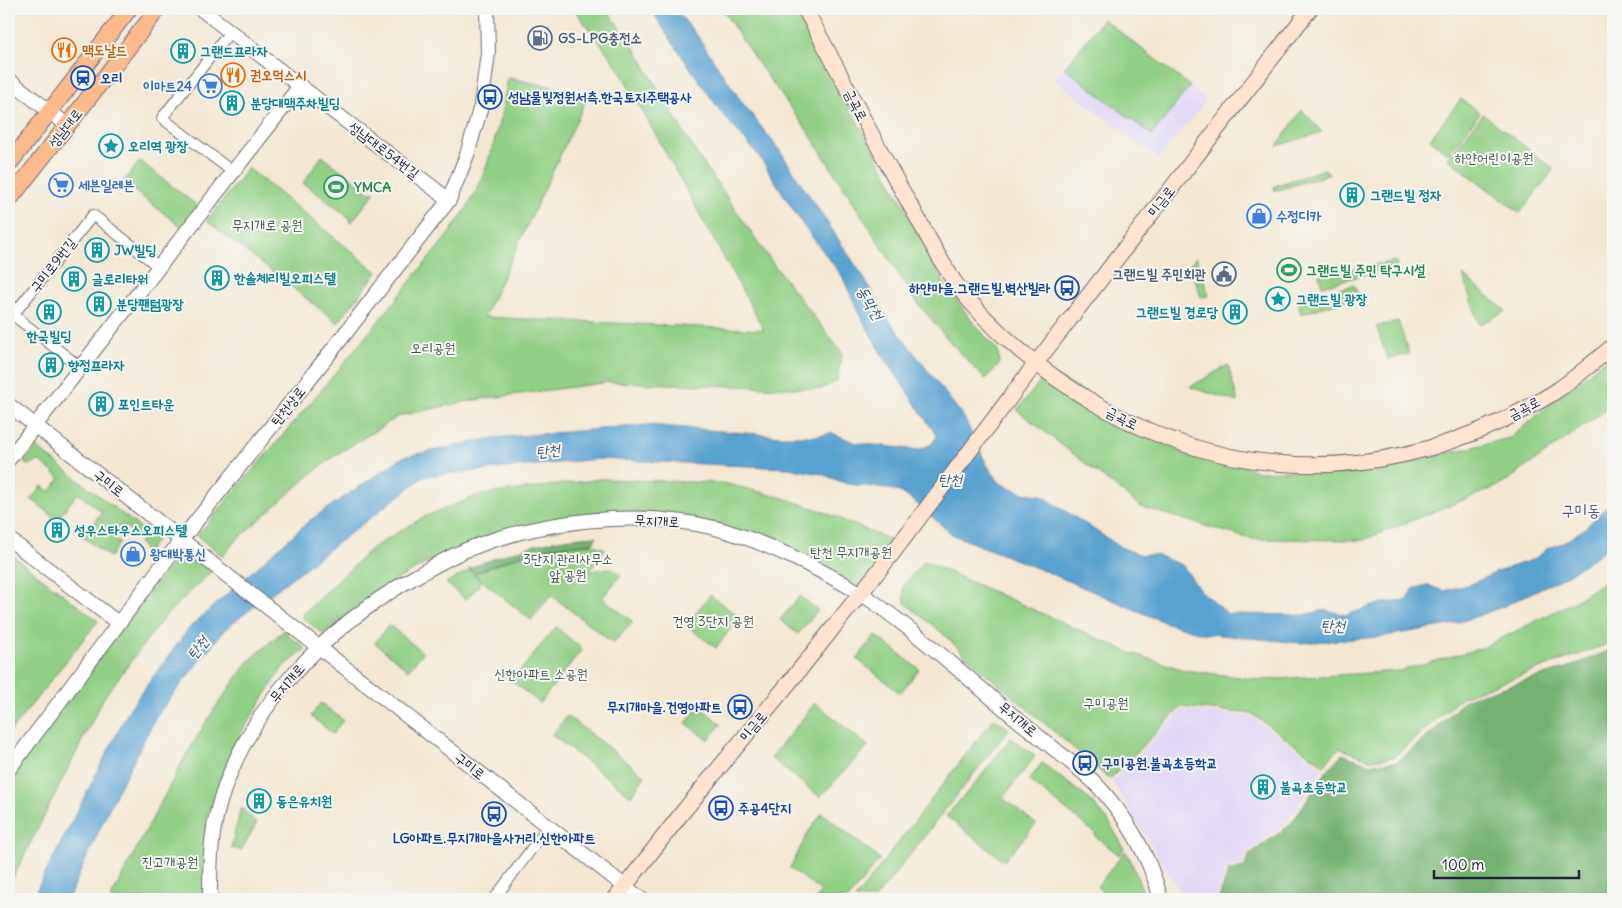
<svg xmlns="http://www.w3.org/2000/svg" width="1622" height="908" font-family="Delius,'Poor Story',sans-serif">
  <rect width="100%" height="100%" fill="#f6f6f2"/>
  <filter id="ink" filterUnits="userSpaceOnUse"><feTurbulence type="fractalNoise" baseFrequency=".02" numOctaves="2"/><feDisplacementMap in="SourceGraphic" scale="10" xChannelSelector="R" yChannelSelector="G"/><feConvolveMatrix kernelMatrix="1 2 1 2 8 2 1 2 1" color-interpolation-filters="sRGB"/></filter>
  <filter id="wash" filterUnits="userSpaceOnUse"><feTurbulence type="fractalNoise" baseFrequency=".0096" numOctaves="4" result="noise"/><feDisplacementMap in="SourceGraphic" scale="20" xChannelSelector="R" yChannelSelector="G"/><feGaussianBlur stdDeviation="1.12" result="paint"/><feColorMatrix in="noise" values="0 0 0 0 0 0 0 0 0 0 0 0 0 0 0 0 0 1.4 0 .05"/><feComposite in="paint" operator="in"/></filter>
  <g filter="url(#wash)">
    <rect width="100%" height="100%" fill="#f3e7d3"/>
    <path fill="#dfd5f5" d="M 1103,18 L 1207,100 L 1158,159 L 1054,79 Z
      M 1181,710 L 1252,717 L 1323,768 L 1287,822 L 1247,853 L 1242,866 L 1227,867 L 1217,897 L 1181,893 L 1112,782 Z"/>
    <path fill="#91cf84" stroke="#5a7860" d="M 574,9 L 606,9 L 634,47 L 694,150 L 774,265 L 842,353 L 837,381 L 821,389 L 610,382 L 474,400 L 399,416 L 336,455 L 311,474 L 233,543 L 223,556 L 197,536 C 265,455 336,375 402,292 C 429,257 463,222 481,181 C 494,148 502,113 508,78 L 589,94 L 484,317 L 764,330 L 618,67 Z
      M 722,9 L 795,9 L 907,211 L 943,282 L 972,321 L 998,351 L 999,365 L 985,379 L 951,343 L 916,301 L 809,133 L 755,59 Z
      M 1103,19 L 1190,86 L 1152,135 L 1065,68 Z
      M 1461,99 L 1480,113 L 1448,154 L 1430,139 Z
      M 1302,110 L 1322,132 L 1277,146 Z
      M 1483,114 L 1554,169 L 1520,213 L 1448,159 Z
      M 322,156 L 370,192 L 375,192 L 351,223 L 350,218 L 303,183 Z
      M 140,161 L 200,208 L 184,229 L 123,182 Z
      M 248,168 L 377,272 L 338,323 L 207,221 Z
      M 1325,169 L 1329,174 L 1275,191 L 1274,186 Z
      M 1196,257 L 1209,296 L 1201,297 L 1190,264 Z
      M 1396,261 L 1397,266 L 1322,286 L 1319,275 Z
      M 1463,275 L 1506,311 L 1479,325 Z
      M 1354,285 L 1359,296 L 1301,314 L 1298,301 Z
      M 1398,321 L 1409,354 L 1388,359 L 1376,327 Z
      M 1613,353 L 1613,405 L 1501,485 L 1363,540 L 1251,539 L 1141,507 L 1017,410 L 1048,372 L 1164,437 L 1259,472 L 1391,467 L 1510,438 Z
      M 1228,365 L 1238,402 L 1190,387 Z
      M 36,447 L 156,540 L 147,554 L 139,543 L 142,539 L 122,524 L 113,537 L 120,542 L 110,557 L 83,537 L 102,512 L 78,493 L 57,519 L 31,499 L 42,486 L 50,492 L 60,478 L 39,461 L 28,465 L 24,463 Z
      M 601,479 L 723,483 L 780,497 L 822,511 L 895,542 L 860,587 L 720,524 L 624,515 L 439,556 L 394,581 L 357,606 L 323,634 L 301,616 L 372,548 L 424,517 L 479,495 Z
      M 592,544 L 605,549 L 590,571 L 612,568 L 621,575 L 602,598 L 633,622 L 613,643 L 551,595 L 531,620 L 474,574 L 522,555 L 547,548 Z
      M 184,548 L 213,570 L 165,616 L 104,697 L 9,886 L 9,774 Z
      M 9,553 L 98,621 L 9,733 Z
      M 924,561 L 1131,653 L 1184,670 L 1262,680 L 1399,671 L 1482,648 L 1572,603 L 1613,576 L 1613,642 L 1462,697 L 1394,757 L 1372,760 L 1339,748 L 1324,765 L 1252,714 L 1181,707 L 1110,779 L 978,667 L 940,631 L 905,603 L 903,586 Z
      M 469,571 L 482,581 L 466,600 L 446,583 Z
      M 710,595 L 739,617 L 716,648 L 686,625 Z
      M 800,596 L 818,610 L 798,634 L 780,620 Z
      M 389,625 L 423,653 L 408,670 L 375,643 Z
      M 556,627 L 582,649 L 540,703 L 512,681 Z
      M 283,631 L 306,649 L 283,667 L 241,733 L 207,814 L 207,899 L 110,899 L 187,753 L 215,708 L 249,661 Z
      M 875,635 L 919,669 L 900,693 L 857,659 Z
      M 321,703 L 343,720 L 333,734 L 311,716 Z
      M 815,703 L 868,746 L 820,797 L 771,758 Z
      M 699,706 L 721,724 L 708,740 L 686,723 Z
      M 567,716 L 645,776 L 631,796 L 552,735 Z
      M 994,718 L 1009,729 L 875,899 L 855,899 Z
      M 1011,738 L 1035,756 L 1003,798 L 1036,824 L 1004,861 L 946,816 L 979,779 Z
      M 1042,763 L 1090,800 L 1107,819 L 1124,848 L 1119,855 L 1095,836 L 1096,834 L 1029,780 Z
      M 241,808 L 257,823 L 241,850 L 231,848 Z
      M 822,813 L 880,859 L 848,899 L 816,899 L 821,891 L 790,868 L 808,833 Z
      M 1125,851 L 1130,859 L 1146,899 L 1113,899 L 1097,887 Z"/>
    <path fill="#74b272" stroke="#4b6a56" d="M 597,536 L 593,543 L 547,547 L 522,554 L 474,573 L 468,569 C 514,550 548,538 597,536 Z
      M 1613,649 L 1613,899 L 1237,899 L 1219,898 L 1229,870 L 1244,868 L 1250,854 L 1290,825 L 1329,768 L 1342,754 L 1370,764 L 1397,762 L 1429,735 L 1466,699 L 1567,668 Z"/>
    <path fill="#59a2d0" stroke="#3e6286" d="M 651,9 L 675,9 L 696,34 L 741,101 L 780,151 L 862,275 L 888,319 L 963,416 L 987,465 L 1000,483 L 1023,493 L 1041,495 L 1122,548 L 1142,555 L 1156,555 L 1182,565 L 1200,590 L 1228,614 L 1304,615 L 1325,610 L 1346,615 L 1382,603 L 1406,601 L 1411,595 L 1413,589 L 1427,585 L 1444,591 L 1471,584 L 1497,572 L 1534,559 L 1547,549 L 1565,542 L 1584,529 L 1613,500 L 1613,544 L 1568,575 L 1502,607 L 1472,618 L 1450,625 L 1379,637 L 1300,643 L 1201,633 L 1164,622 L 1047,572 L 953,535 L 915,502 L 902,493 L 886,488 L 847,484 L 822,474 L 788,468 L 598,459 L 425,476 L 225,629 L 157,715 L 111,804 L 68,899 L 32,899 L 130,708 L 190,627 L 309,521 L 403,457 L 494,438 L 648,425 L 782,436 L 816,436 L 832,433 L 857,443 L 918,450 L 932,444 L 937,436 L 881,353 L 860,315 L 842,276 L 803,225 L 759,156 L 723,115 L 700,82 L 666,33 Z"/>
  </g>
  <g filter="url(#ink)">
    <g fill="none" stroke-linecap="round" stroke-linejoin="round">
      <g stroke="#6b6770" stroke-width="12">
        <path id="minor" d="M 230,32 L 162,118 L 233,172
          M 80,367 L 13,315 L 93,215 L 159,267
          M 494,899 L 548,827"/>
      </g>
      <g stroke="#6b6770" stroke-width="16">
        <path id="tertiary" d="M 201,9 L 300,86 L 449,200
          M 9,80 L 67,125
          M 9,405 L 641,899
          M 9,459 L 300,86
          M 9,539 L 118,623
          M 9,769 L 182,539 L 337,344 L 449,200 L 467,155 L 481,106 L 488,53 L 487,9
          M 210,899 C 210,872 210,844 216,817 C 241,711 326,627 418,575 C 434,566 449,557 466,550 C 539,520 637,509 715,528 C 762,540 818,568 860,593 C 878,604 895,618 912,631 C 944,657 976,684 1007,711 C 1036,735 1066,757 1094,782 C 1126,815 1149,855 1161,899"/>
      </g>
      <g stroke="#6b6770" stroke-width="17">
        <path id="secondary" d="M 805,9 C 842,76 875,144 913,210 C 927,235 940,261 956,284 C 991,331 1046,375 1096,404 C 1224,479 1365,484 1499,422 C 1519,412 1541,402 1559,389 C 1578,376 1596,360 1613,346
          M 615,899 L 682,813 L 797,673 L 892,554 L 1036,363 L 1310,9"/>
      </g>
      <g stroke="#6b6770" stroke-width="18">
        <path id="primary" d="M 9,164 L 129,9
          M 9,200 L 158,9"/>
      </g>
      <use href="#minor" stroke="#fff" stroke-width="10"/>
      <use href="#tertiary" stroke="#fff" stroke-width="14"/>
      <use href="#secondary" stroke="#fee3d1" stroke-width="15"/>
      <use href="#primary" stroke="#fcba8d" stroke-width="16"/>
    </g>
  </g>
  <defs>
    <g id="fuel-ring" transform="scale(1.25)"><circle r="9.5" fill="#f6f6f2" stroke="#5c6f8a" stroke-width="1.5"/><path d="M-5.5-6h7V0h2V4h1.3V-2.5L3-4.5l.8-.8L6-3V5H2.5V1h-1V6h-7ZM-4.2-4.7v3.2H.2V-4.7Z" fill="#5c6f8a"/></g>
    <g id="restaurant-ring" transform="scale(1.25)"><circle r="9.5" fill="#f6f6f2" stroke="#e8710a" stroke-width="1.5"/><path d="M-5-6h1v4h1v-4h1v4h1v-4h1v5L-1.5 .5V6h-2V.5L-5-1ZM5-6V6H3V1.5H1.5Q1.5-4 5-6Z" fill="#e8710a"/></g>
    <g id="building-ring" transform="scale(1.25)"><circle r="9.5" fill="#f6f6f2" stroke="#0f9aa8" stroke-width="1.5"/><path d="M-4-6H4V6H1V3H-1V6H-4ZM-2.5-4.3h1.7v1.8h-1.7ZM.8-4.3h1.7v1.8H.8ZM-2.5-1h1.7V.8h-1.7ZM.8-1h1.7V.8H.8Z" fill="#0f9aa8"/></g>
    <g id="station-ring" transform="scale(1.25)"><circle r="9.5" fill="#f6f6f2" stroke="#1a4fb4" stroke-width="1.5"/><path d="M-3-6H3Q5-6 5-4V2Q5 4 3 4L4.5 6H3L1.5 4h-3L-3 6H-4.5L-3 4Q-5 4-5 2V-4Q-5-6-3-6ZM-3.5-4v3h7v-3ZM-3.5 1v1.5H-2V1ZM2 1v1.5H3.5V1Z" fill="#1a4fb4"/></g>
    <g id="supermarket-ring" transform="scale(1.25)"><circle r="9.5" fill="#f6f6f2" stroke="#3f7fe0" stroke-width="1.5"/><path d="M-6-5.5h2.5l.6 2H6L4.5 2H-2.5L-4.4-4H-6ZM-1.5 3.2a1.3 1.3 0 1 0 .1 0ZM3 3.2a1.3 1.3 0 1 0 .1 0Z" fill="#3f7fe0"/></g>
    <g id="bus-ring" transform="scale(1.25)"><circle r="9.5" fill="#f6f6f2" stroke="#1a4fb4" stroke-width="1.5"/><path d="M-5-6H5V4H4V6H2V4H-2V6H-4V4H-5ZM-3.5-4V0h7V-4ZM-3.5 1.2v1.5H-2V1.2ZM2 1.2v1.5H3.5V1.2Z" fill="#1a4fb4"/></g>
    <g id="sight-ring" transform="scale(1.25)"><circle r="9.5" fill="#f6f6f2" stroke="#0f9aa8" stroke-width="1.5"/><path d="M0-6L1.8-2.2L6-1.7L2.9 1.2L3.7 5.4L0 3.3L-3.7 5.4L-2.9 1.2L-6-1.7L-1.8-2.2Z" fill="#0f9aa8"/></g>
    <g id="stadium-ring" transform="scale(1.25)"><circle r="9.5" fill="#f6f6f2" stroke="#2e9e5b" stroke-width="1.5"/><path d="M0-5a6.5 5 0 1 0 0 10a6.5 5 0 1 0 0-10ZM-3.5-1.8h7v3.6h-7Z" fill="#2e9e5b"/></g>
    <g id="shop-ring" transform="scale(1.25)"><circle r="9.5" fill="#f6f6f2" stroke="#3f7fe0" stroke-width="1.5"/><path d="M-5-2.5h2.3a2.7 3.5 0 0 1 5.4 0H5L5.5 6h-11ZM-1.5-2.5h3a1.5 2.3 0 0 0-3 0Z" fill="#3f7fe0"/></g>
    <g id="civic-ring" transform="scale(1.25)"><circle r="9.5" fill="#f6f6f2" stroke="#5c6f8a" stroke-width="1.5"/><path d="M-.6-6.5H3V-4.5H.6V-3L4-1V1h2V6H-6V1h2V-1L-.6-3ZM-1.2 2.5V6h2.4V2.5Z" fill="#5c6f8a"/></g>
  </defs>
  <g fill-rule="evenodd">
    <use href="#fuel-ring" x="540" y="38"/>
    <use href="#restaurant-ring" x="64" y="50"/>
    <use href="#building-ring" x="183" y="51"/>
    <use href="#restaurant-ring" x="233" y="75"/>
    <use href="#station-ring" x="83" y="78"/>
    <use href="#supermarket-ring" x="210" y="86"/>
    <use href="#bus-ring" x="490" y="97"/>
    <use href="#building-ring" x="232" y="103"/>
    <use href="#sight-ring" x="111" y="146"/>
    <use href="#supermarket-ring" x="61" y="185"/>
    <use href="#stadium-ring" x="336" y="187"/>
    <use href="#building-ring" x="1352" y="195"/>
    <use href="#shop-ring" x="1259" y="216"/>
    <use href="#building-ring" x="97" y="250"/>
    <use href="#stadium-ring" x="1289" y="270"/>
    <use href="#civic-ring" x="1224" y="274"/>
    <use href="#building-ring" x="217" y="278"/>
    <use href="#building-ring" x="74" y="279"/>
    <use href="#bus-ring" x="1067" y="288"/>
    <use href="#sight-ring" x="1278" y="299"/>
    <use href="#building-ring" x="99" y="304"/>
    <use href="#building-ring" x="49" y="312"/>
    <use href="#building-ring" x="1235" y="312"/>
    <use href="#building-ring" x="51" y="365"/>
    <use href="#building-ring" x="101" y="404"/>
    <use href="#building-ring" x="57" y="530"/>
    <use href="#shop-ring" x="133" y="554"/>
    <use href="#bus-ring" x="740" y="707"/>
    <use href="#bus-ring" x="1085" y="763"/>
    <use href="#building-ring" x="1263" y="787"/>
    <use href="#building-ring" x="259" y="801"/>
    <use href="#bus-ring" x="721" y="808"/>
    <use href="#bus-ring" x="494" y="814"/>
  </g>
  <g text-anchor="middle" stroke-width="4" stroke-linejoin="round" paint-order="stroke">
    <g font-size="14" font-weight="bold" fill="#4e5e75" stroke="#f6f6f2" text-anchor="start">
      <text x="558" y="43">GS-LPG충전소</text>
      <text x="1206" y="279" text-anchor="end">그랜드빌 주민회관</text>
    </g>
    <g font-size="14" font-weight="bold" fill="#c56008" stroke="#f6f6f2" text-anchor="start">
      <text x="82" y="55">맥도날드</text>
      <text x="250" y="80">권오덕스시</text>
    </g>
    <g font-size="14" font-weight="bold" fill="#0d838f" stroke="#f6f6f2" text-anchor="start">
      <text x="200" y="56">그랜드프라자</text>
      <text x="250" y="108">분당대맥주차빌딩</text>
      <text x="128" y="151">오리역 광장</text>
      <text x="1370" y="200">그랜드빌 정자</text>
      <text x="114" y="255">JW빌딩</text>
      <text x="234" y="283">한솔체리빌오피스텔</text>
      <text x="92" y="284">글로리타워</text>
      <text x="1296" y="304">그랜드빌 광장</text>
      <text x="116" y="309">분당팬텀광장</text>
      <text x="1218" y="317" text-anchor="end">그랜드빌 경로당</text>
      <text x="49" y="341" text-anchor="middle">한국빌딩</text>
      <text x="68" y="370">향정프라자</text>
      <text x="118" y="409">포인트타운</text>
      <text x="74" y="535">성우스타우스오피스텔</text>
      <text x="1280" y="792">불곡초등학교</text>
      <text x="276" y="806">동은유치원</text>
    </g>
    <g font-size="14" font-weight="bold" fill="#164399" stroke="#f6f6f2" text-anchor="start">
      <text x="100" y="83">오리</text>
      <text x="508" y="102">성남물빛정원서측.한국토지주택공사</text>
      <text x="1050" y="293" text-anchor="end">하얀마을.그랜드빌.벽산빌라</text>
      <text x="722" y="712" text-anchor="end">무지개마을.건영아파트</text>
      <text x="1102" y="768">구미공원.불곡초등학교</text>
      <text x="738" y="813">주공4단지</text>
      <text x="494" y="843" text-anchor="middle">LG아파트.무지개마을사거리.신한아파트</text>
    </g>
    <g font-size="14" font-weight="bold" fill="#366cbe" stroke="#f6f6f2" text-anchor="start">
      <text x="192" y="91" text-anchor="end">이마트24</text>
      <text x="78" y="190">세븐일레븐</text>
      <text x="1276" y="221">수정디카</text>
      <text x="150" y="559">왕대박통신</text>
    </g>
    <g font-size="14" fill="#22223b" stroke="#f6f6f2">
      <text transform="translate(856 105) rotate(63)" y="5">금곡로</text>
      <text transform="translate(65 128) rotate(-52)" y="5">성남대로</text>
      <text transform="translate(384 150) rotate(37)" y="5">성남대로54번길</text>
      <text transform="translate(1161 201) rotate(-52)" y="5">미금로</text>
      <text transform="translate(53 265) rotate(-52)" y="5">구미로9번길</text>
      <text transform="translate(288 406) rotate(-52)" y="5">탄천상로</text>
      <text transform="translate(1524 408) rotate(-28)" y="5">금곡로</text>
      <text transform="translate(1122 418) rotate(27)" y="5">금곡로</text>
      <text transform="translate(109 483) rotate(38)" y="5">구미로</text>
      <text transform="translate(657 521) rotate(3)" y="5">무지개로</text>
      <text transform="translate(287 683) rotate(-50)" y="5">무지개로</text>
      <text transform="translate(1018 719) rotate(40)" y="5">무지개로</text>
      <text transform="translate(753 726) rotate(-50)" y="5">미금로</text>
      <text transform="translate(470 766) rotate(38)" y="5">구미로</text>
    </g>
    <g font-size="14" fill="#435651" stroke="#f6f6f2">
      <text x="1494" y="163">하얀어린이공원</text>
      <text x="267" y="230">무지개로 공원</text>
      <text x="433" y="353">오리공원</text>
      <text x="851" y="557">탄천 무지개공원</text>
      <text x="568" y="564">3단지 관리사무소<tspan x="568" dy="16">앞 공원</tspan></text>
      <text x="713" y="626">건영 3단지 공원</text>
      <text x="541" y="679">신한아파트 소공원</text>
      <text x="1106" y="708">구미공원</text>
      <text x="170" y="867">진고개공원</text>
    </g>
    <g font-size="14" font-weight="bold" fill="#27864d" stroke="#f6f6f2" text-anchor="start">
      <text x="354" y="192">YMCA</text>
      <text x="1306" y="275">그랜드빌 주민 탁구시설</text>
    </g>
    <g font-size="15" font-style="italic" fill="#385577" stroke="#f6f6f2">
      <text transform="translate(870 303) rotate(59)" y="5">동막천</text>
      <text transform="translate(548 451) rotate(-7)" y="5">탄천</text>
      <text x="950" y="485">탄천</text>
      <text transform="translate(1333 626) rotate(1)" y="5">탄천</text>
      <text transform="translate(198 648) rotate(-52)" y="5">탄천</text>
    </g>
    <g font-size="16" fill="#5a547e" stroke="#f6f6f2">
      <text x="1581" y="516">구미동</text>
    </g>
  </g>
  <rect width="1622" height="908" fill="none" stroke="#f6f6f2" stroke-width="30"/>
  <path d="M1434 870v8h145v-8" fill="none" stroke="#22223b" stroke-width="2.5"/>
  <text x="1442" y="870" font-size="15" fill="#22223b" stroke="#f6f6f2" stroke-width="4" paint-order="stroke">100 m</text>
</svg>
